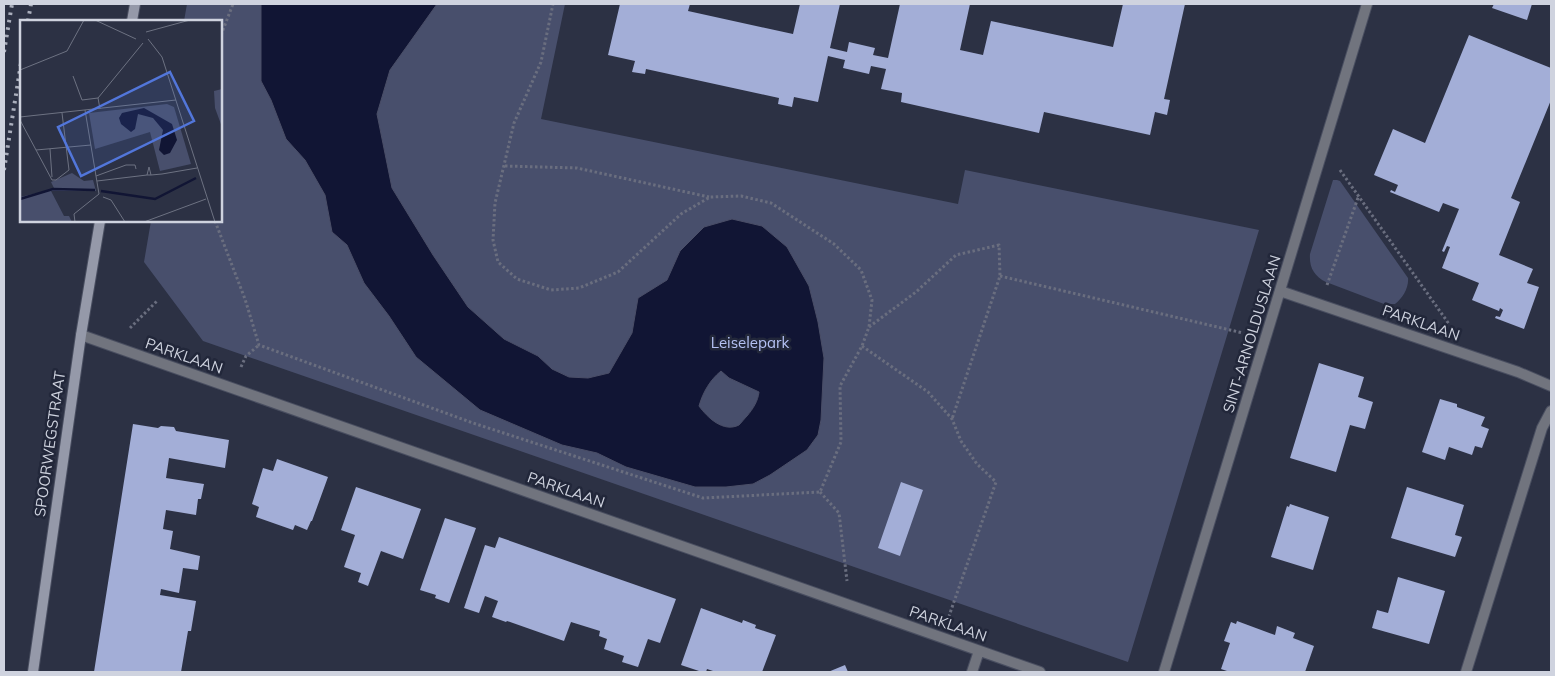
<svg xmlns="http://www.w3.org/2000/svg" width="1555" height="676" font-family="Mulish,sans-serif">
  <rect width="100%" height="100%" fill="#2c3144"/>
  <path fill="#484f6c" d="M 187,4 L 565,4 L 541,119 L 958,204 L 965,170 L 1259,230 L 1128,662 L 203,341 L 144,262 L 151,221 L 221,221 L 221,21 L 184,21 Z
    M 1333,180 L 1337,180 L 1340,181 L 1408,278 C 1409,287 1403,298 1395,304 L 1384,304 L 1326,282 C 1314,276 1309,267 1310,254 Z"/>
  <path fill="#111534" stroke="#4a4e67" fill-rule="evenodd" d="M 261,4 L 437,4 L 390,70 L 377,114 L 392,188 L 433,255 L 468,307 L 504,339 L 538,356 L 552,369 L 569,377 L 588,378 L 609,373 L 632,333 L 638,298 L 667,280 L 680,251 L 704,227 L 732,219 L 762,226 L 787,247 L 809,286 L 818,322 L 824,358 L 821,420 L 818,435 L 807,450 L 770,475 L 753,484 L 726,487 L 695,487 L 626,467 L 597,453 L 562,445 L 480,410 L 416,357 L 389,316 L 364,283 L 347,245 L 332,232 L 325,195 L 305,160 L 286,139 L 271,100 L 261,81 ZM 721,371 L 729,378 L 759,392 C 758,401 753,409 747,416 C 745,418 741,423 739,425 C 723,433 707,417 699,406 C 703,392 710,380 721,371 Z"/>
  <path fill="#a3aed7" d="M 620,4 L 690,4 L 688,11 L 793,34 L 800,4 L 840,4 L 830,48 L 847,52 L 849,42 L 875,48 L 873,55 L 888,58 L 900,4 L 970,4 L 960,50 L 983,55 L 991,21 L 1113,47 L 1123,4 L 1185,4 L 1164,99 L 1170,100 L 1167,115 L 1155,112 L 1150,135 L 1044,112 L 1039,133 L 901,102 L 902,93 L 881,89 L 886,69 L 871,66 L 869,74 L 843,68 L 845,60 L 828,56 L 818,102 L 794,97 L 792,107 L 778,104 L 779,98 L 646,69 L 645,74 L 632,72 L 635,61 L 608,55 Z
    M 1494,4 L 1532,4 L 1527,20 L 1492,8 Z
    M 1469,35 L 1551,68 L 1551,100 L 1511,198 L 1520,202 L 1499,255 L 1533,269 L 1527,283 L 1539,287 L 1524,329 L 1495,318 L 1496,316 L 1500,317 L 1503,310 L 1500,308 L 1499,311 L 1472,300 L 1479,283 L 1442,268 L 1450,247 L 1447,246 L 1444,252 L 1442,251 L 1459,209 L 1443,203 L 1439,212 L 1390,192 L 1391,190 L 1395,192 L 1398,185 L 1374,175 L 1393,129 L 1425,143 Z
    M 1319,363 L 1364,377 L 1358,397 L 1373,402 L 1365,429 L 1350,425 L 1336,472 L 1290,458 Z
    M 1440,399 L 1457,404 L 1457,407 L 1485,417 L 1481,426 L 1489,429 L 1482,448 L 1475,446 L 1472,455 L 1449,447 L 1445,460 L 1422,452 Z
    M 133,424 L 158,428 L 161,426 L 174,427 L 176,431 L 229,440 L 225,468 L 169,458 L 166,478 L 204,484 L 201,499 L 198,499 L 196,515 L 166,510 L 163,529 L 173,531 L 170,549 L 200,556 L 198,570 L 183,568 L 179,593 L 161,589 L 160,595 L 196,601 L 191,631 L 188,631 L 181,672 L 94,672 Z
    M 277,459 L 328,477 L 312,521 L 311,521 L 307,530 L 295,525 L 293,530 L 256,517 L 259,507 L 252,504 L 263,468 L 273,471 Z
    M 901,482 L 923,490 L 900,556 L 878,548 Z
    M 356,487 L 421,509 L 403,559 L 381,551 L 368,586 L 358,582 L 361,573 L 344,567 L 355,535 L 341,530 Z
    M 1407,487 L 1464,505 L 1455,535 L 1462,537 L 1455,557 L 1391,538 Z
    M 1290,504 L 1329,517 L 1313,570 L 1271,557 L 1287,506 L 1289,507 Z
    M 445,518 L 476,528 L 449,603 L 435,598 L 436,595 L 420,590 Z
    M 499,537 L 676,599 L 660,643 L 648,639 L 638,667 L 622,662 L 624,656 L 604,649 L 607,639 L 599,636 L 600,631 L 571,622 L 564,641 L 507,621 L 506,622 L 492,617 L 498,601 L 485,596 L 479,613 L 464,608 L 485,545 L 495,548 Z
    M 1398,577 L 1445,591 L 1429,644 L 1372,628 L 1377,610 L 1388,613 Z
    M 701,608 L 742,623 L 743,620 L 756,625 L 755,628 L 776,635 L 762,672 L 716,672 L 707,669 L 706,672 L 702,672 L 681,665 Z
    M 1237,621 L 1275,635 L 1277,626 L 1295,633 L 1293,638 L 1314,646 L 1305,672 L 1230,672 L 1221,669 L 1230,643 L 1224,641 L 1231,622 L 1236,624 Z
    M 845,665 L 848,672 L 828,672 Z"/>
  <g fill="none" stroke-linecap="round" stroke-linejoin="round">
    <g stroke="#494e60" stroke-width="12">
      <path id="street" d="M 1280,291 L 1518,372 L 1551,386
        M 81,335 L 1040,672
        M 972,672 L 979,651
        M 1164,672 L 1367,4
        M 1466,672 L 1542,428 L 1551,411"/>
    </g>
    <g stroke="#494e60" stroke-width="12">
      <path id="secondary" d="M 132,21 L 135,4
        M 33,672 L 81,335 L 100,221"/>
    </g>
    <path stroke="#6a6e7f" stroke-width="3" stroke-dasharray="2.5 2.5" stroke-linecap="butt" d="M 221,35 L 233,4
      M 505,166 L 577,168 L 709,197
      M 1340,170 L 1449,324
      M 215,221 L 245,299 L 259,345 L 473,423 L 703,498 L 820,492 L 841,442 L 840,386 L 862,346 L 869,327 L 872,300 L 861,270 L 834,244 L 771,203 L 741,196 L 710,197 L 681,214 L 618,272 L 579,288 L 551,290 L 517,279 L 498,262 L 493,240 L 495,203 L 514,123 L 541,62 L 553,4
      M 1000,276 L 1243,333
      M 1327,285 L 1359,195
      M 869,327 L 916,292 L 956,255 L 999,245 L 1000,276 L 952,419
      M 130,328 L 157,301
      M 862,346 L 928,392 L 952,419 L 961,441 L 977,464 L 996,482 L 949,616
      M 241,367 L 246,356 L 259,345
      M 820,492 L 839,513 L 847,581"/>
    <use href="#street" stroke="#71747e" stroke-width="10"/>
    <use href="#secondary" stroke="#9599a9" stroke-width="10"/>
    <path stroke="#aaaebc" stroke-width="4" stroke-dasharray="2.5 5" stroke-linecap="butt" d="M 28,21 L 31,4
      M 4,52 L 12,4
      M 4,170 L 21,63"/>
  </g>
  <g text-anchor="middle" stroke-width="5" stroke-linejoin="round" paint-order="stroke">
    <g font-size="15" fill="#cfd3df" stroke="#22273a">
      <text transform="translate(1421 323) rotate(19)" y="5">PARKLAAN</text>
      <text transform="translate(1252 334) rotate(-73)" y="5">SINT-ARNOLDUSLAAN</text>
      <text transform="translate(184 356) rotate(19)" y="5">PARKLAAN</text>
      <text transform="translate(50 444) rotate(-82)" y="5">SPOORWEGSTRAAT</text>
      <text transform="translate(566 490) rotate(19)" y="5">PARKLAAN</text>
      <text transform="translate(948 624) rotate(19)" y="5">PARKLAAN</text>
    </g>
    <g font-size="15" fill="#b5c2f4" stroke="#22273a">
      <text x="750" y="348">Leiselepark</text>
    </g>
  </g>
  <g transform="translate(20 20)">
    <rect width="202" height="202" fill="#2c3144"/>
    <path d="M 202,69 L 203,69 L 202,107 L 195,88 L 194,71 ZM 147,84 L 154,87 L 171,144 L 140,151 L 130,112 L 75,129 L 69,93 ZM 52,153 L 64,161 L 73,160 L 76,171 L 31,171 L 44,196 L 49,196 L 52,202 L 0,202 L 0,177 L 30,170 L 34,168 L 31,162 Z" fill="#484f6c"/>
    <path d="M 124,88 L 152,104 L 157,120 L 150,133 L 144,135 L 139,130 L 143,110 L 133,98 L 118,94 L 115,109 L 111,112 L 101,104 L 99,98 L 102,93 Z" fill="#111534"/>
    <path fill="none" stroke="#111534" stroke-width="2.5" d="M 81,171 L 135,179 L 176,158M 0,179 L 33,169 L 75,170"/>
    <path fill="none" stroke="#6d7282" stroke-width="1" d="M 75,0 L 116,19M 126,12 L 170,0M 128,19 L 142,37 L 195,202M 0,50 L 47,31 L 64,0M 53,56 L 62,80 L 78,78M 80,89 L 78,78 L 123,23M 0,97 L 156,80M 0,100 L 32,160 L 36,160 L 49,150 L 42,93M 30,129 L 32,157M 16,130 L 71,125M 131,155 L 129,147 L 127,155 L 131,155 L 142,154 L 177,148M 76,156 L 106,145 L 115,145 L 116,149M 77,161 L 127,155M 83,177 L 91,180 L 105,202M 55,202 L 54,194 L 79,174 L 65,90M 124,202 L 186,179"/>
    <path fill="#5276da" fill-opacity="0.15" stroke="#5276da" stroke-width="2.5" d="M 150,52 L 174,101 L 61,156 L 38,107 Z"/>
    <rect width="202" height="202" fill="none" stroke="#cfd3df" stroke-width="2.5"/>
  </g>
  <rect width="1555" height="676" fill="none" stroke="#cfd3df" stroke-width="10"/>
</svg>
